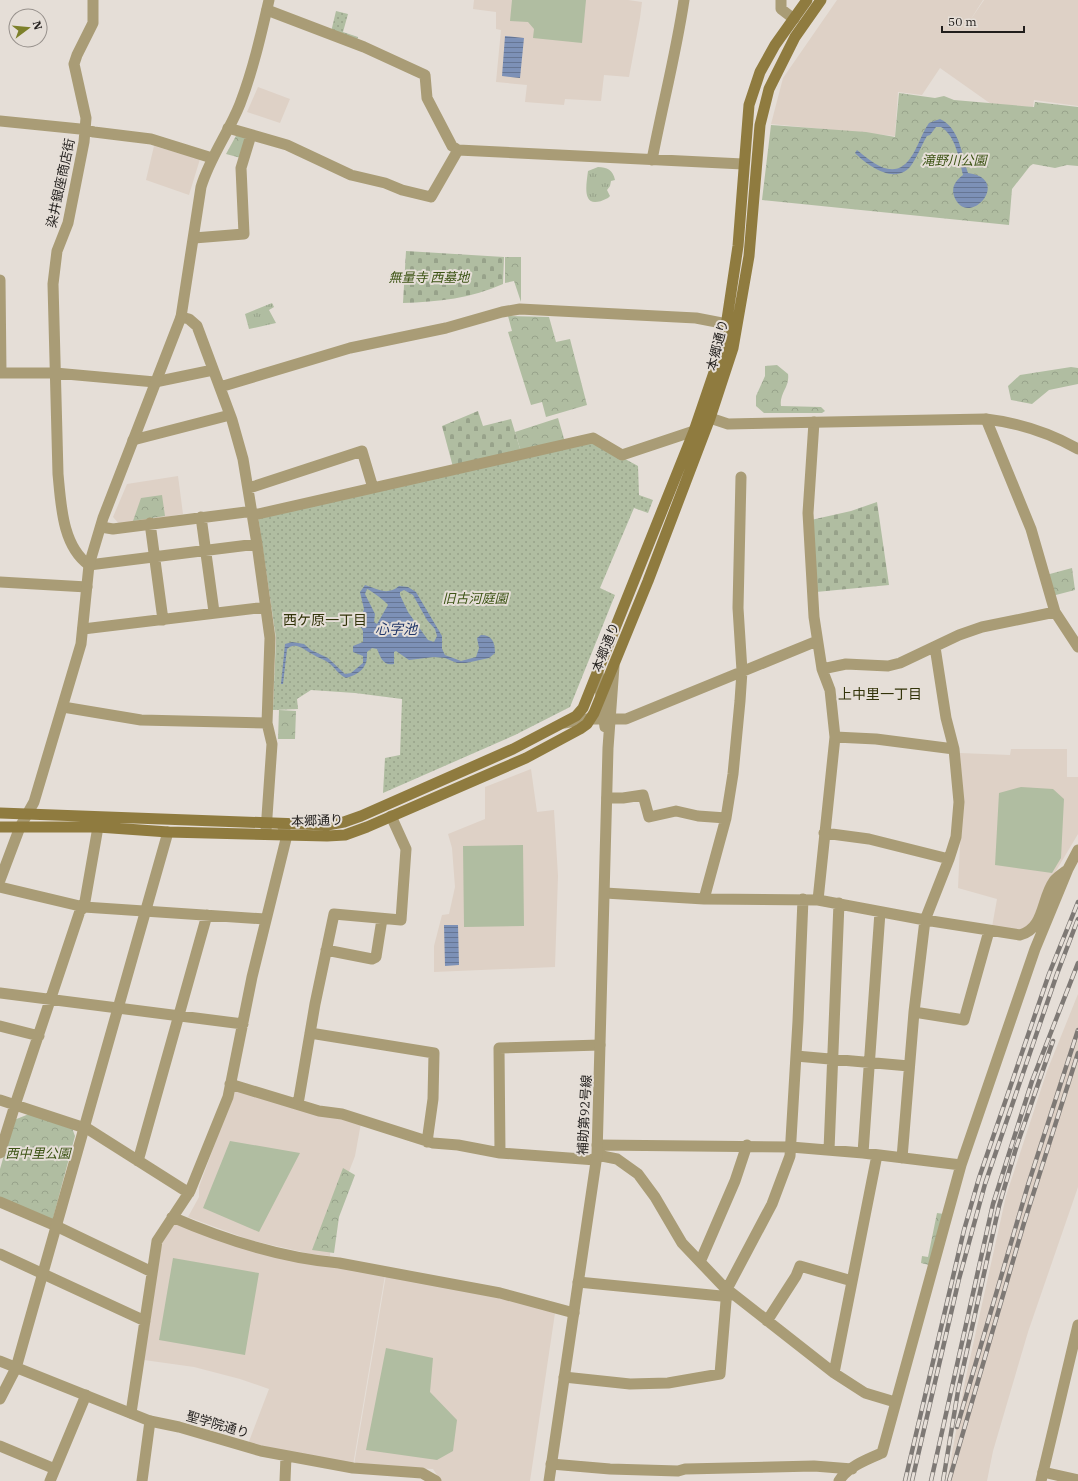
<svg xmlns="http://www.w3.org/2000/svg" width="1078" height="1481" font-family="'IBM Plex Serif','Noto Sans JP',serif">
  <defs>
    <pattern id="grass-tufts" width="24" height="20" patternUnits="userSpaceOnUse"><rect width="24" height="20" fill="#b0bda1"/><path d="M3 7l-1-3M5 7V3M7 7l1-3M15 17l-1-3M17 17v-4M19 17l1-3" fill="none" stroke="#97a28a"/></pattern>
    <pattern id="forest-crowns" width="20" height="18" patternUnits="userSpaceOnUse"><rect width="20" height="18" fill="#b0bda1"/><path d="M2 6a3 3 0 1 1 6 0M12 15a3 3 0 1 1 6 0" fill="none" stroke="#97a28a"/></pattern>
    <pattern id="cemetery-stones" width="16" height="16" patternUnits="userSpaceOnUse"><rect width="16" height="16" fill="#b0bda1"/><path d="M2 7V4a2 2 0 0 1 4 0v3zM10 15v-3a2 2 0 0 1 4 0v3z" fill="#97a28a"/></pattern>
    <pattern id="garden-dots" width="8" height="8" patternUnits="userSpaceOnUse"><rect width="8" height="8" fill="#b0bda1"/><path d="M2 2h.1M6 6h.1" fill="none" stroke="#97a28a" stroke-width="1.8" stroke-linecap="round"/></pattern>
    <pattern id="water-rules" width="6" height="5" patternUnits="userSpaceOnUse"><rect width="6" height="5" fill="#7d91b7"/><path d="M0 2.5h6" fill="none" stroke="#667694"/></pattern>
  </defs>
  <rect width="100%" height="100%" fill="#e5ded7"/>
  <path fill="#ded1c6" d="M 474,0 L 628,0 L 642,2 L 640,18 L 629,77 L 604,75 L 601,101 L 565,99 L 564,105 L 525,102 L 527,85 L 496,82 L 501,30 L 496,29 L 496,12 L 473,9 Z
    M 837,0 L 983,0 L 969,22 L 984,0 L 1078,0 L 1078,106 L 1034,100 L 1033,107 L 991,104 L 940,68 L 922,95 L 898,92 L 895,136 L 771,124 L 783,78 Z
    M 258,87 L 290,99 L 280,123 L 247,112 Z
    M 154,146 L 200,159 L 189,195 L 146,180 Z
    M 178,476 L 183,514 L 120,525 L 113,517 L 127,484 Z
    M 1011,749 L 1067,749 L 1067,777 L 1078,777 L 1078,834 L 1053,876 L 1033,923 L 1026,929 L 1016,931 L 992,927 L 997,899 L 958,888 L 962,802 L 960,753 L 1010,755 Z
    M 531,769 L 537,812 L 554,810 L 558,876 L 555,967 L 434,972 L 434,946 L 442,915 L 449,914 L 455,887 L 452,848 L 448,834 L 485,819 L 485,787 Z
    M 1078,994 L 1078,1187 L 1028,1332 L 993,1451 L 987,1481 L 947,1481 L 965,1381 L 1006,1196 L 1047,1071 Z
    M 235,1089 L 361,1123 L 355,1156 L 332,1216 L 330,1256 L 311,1254 L 250,1240 L 188,1217 L 199,1197 L 199,1187 Z
    M 176,1222 L 385,1275 L 353,1465 L 248,1444 L 269,1389 L 240,1379 L 194,1367 L 144,1360 L 162,1242 Z
    M 386,1275 L 489,1293 L 555,1313 L 530,1481 L 441,1481 L 433,1469 L 354,1465 Z"/>
  <path fill="url(#grass-tufts)" d="M 598,167 C 607,167 613,170 615,180 L 611,181 L 610,186 L 607,190 L 610,196 L 608,198 C 581,212 586,187 588,171 Z
    M 272,303 L 274,307 L 269,310 L 276,323 L 249,329 L 245,314 Z"/>
  <path fill="url(#forest-crowns)" d="M 899,93 L 935,98 L 944,96 L 954,100 L 1034,107 L 1035,102 L 1078,107 L 1078,166 L 1067,165 L 1055,168 L 1033,164 L 1030,166 L 1012,189 L 1009,225 L 762,200 L 771,125 L 866,132 L 895,137 Z
    M 237,134 L 247,137 L 241,158 L 226,154 Z
    M 505,257 L 521,257 L 521,302 L 514,281 L 505,283 Z
    M 508,316 L 549,317 L 556,342 L 570,339 L 587,405 L 546,417 L 542,402 L 531,405 L 508,332 L 512,331 Z
    M 777,365 L 788,374 C 790,387 779,393 781,406 L 821,407 L 825,411 L 822,413 L 764,413 L 756,406 L 756,396 L 765,376 L 765,366 Z
    M 1071,367 L 1078,368 L 1078,384 L 1049,390 L 1032,404 L 1011,400 L 1008,386 L 1020,375 Z
    M 558,418 L 565,442 L 521,452 L 515,432 Z
    M 162,495 L 165,516 L 133,521 L 141,498 Z
    M 1072,568 L 1075,590 L 1052,596 L 1046,575 Z
    M 279,710 L 296,711 L 295,739 L 278,739 Z
    M 29,1114 L 72,1128 L 75,1136 L 52,1222 L 0,1199 L 0,1169 L 14,1120 Z
    M 343,1168 L 355,1175 L 339,1217 L 334,1253 L 312,1250 Z
    M 937,1213 L 944,1214 L 929,1265 L 921,1263 L 922,1256 L 928,1257 Z"/>
  <path fill="url(#cemetery-stones)" d="M 406,251 L 504,257 L 503,284 C 472,298 438,302 403,303 Z
    M 478,411 L 483,426 L 511,419 L 521,452 L 453,467 L 442,426 Z
    M 877,502 L 889,585 L 816,592 L 811,520 L 851,511 Z"/>
  <path fill="url(#garden-dots)" d="M 336,11 L 348,14 L 343,32 L 358,37 L 356,42 L 331,32 Z
    M 592,441 L 638,466 L 639,495 L 653,500 L 648,513 L 634,508 L 600,588 L 615,595 L 570,707 L 515,735 L 383,793 L 385,758 L 400,755 L 402,699 L 355,693 L 311,690 L 297,699 L 298,709 L 273,710 L 276,638 L 258,516 Z"/>
  <path fill="#b0bda1" d="M 512,0 L 586,0 L 582,43 L 533,38 L 534,29 L 528,22 L 510,21 Z
    M 1021,787 L 1053,789 L 1064,799 L 1061,858 L 1052,873 L 995,865 L 999,793 Z
    M 523,845 L 524,926 L 464,927 L 463,846 Z
    M 230,1141 L 300,1153 L 259,1232 L 203,1208 Z
    M 173,1258 L 259,1273 L 245,1355 L 159,1340 Z
    M 386,1348 L 433,1358 L 430,1392 L 457,1420 L 453,1451 L 437,1460 L 366,1450 Z"/>
  <path fill="url(#water-rules)" fill-rule="evenodd" d="M 505,36 L 524,38 L 520,78 L 502,76 Z
    M 940,119 C 959,127 962,155 968,173 C 1014,179 967,231 954,196 C 951,187 956,180 963,175 C 959,159 956,136 941,127 L 936,127 L 930,135 L 927,136 C 921,146 917,158 910,167 C 894,185 867,165 855,153 L 857,150 C 876,166 897,182 913,154 C 919,144 922,133 929,123 Z
    M 365,585 C 378,589 387,596 399,586 L 408,587 L 416,592 L 442,636 L 442,649 L 445,655 L 461,661 L 476,657 L 479,648 L 477,638 L 481,635 C 492,635 495,642 495,653 L 489,658 L 466,663 L 457,663 L 445,658 L 434,657 L 409,660 L 396,651 L 394,652 L 394,664 C 383,666 381,658 377,649 L 372,648 L 367,652 C 368,668 360,674 346,678 C 338,674 336,669 329,663 C 324,659 318,658 312,654 C 304,650 296,641 287,649 L 283,684 L 281,684 L 285,644 L 292,642 L 304,644 L 311,650 L 328,658 L 345,674 L 351,673 L 363,663 L 363,656 L 353,652 L 353,646 L 363,642 L 363,631 L 359,624 L 364,609 L 360,592 ZM 367,589 C 370,590 387,602 388,605 L 377,624 L 374,622 L 375,614 L 365,594 ZM 404,590 L 413,595 L 427,620 L 435,629 L 437,636 L 434,642 L 428,640 L 408,612 L 400,595 L 400,592 Z
    M 444,925 L 458,925 L 459,965 L 445,966 Z"/>
  <g fill="none" stroke-linecap="round" stroke-linejoin="round">
    <path stroke="#a99c76" stroke-width="11" d="M 93,0 L 93,23 L 77,55 L 74,64 L 86,118 L 84,142 L 68,223 L 57,251 L 53,284 L 58,474 C 61,504 62,546 89,565 L 257,544
      M 781,0 L 781,9 L 794,19
      M 267,10 L 364,47 L 425,75 L 427,98 L 452,146 L 458,150 L 743,164
      M 0,121 L 80,129 L 94,132 L 151,139 L 212,158
      M 228,128 L 287,145 L 351,175 L 385,183 L 402,190 L 431,197 L 458,150
      M 652,160 C 662,107 676,54 684,0
      M 194,238 L 244,234 L 241,168 L 251,135
      M 0,280 L 1,373
      M 181,317 L 189,319 L 197,326 L 232,420 L 243,459 L 257,544 L 270,638 L 267,723 L 272,744 L 266,831
      M 0,373 L 55,373 L 155,382 L 213,370
      M 220,387 L 350,348 L 446,328 L 502,312 L 520,309 L 696,318 L 727,324
      M 986,419 L 1031,529 L 1055,612 L 1078,647
      M 814,422 L 808,513 L 814,617 L 822,669 L 830,690 L 835,737 L 818,900
      M 133,440 L 230,415
      M 249,488 L 362,451 L 373,488
      M 201,517 L 214,612
      M 150,523 L 163,620
      M 101,527 L 113,529 L 246,512 L 258,514 L 593,438 L 622,455 L 694,431
      M 0,582 L 87,587
      M 83,629 L 266,607
      M 822,669 L 846,664 L 888,666 L 900,663 L 959,635 L 982,627 L 1055,612
      M 63,707 L 141,720 L 267,723
      M 564,723 L 587,719 L 626,719 L 817,641
      M 835,737 L 876,739 L 954,749
      M 607,798 L 623,798 L 643,795 L 649,817 L 676,811 L 698,816 L 726,818
      M 824,833 L 869,839 L 949,859
      M 0,887 L 84,907 L 265,919
      M 605,893 L 704,899 L 818,900 L 925,920 L 1020,935 C 1045,928 1041,899 1054,881 C 1057,877 1062,874 1066,871
      M 704,899 L 726,818 L 733,774 L 740,701 L 742,671 L 738,608 L 741,477
      M 326,950 L 372,959 L 376,957 L 382,919
      M 0,993 L 243,1024
      M 914,1012 L 964,1020 L 989,931
      M 0,1026 L 39,1036
      M 310,1033 L 434,1053 L 433,1099 L 427,1142
      M 796,1056 L 909,1066
      M 230,1084 L 319,1111 L 342,1114 L 433,1143 L 458,1145 L 500,1153 L 596,1160
      M 0,1100 L 88,1129 L 189,1193
      M 298,1104 L 315,1004 L 334,914 L 401,920 L 406,849 L 391,816
      M 597,1145 L 791,1147 L 863,1153 L 961,1165
      M 829,1150 L 839,903
      M 0,1153 L 15,1105 L 80,911 L 84,907 L 98,827
      M 500,1153 L 499,1048 L 600,1045
      M 863,1153 L 880,912
      M 597,1155 L 617,1159 L 638,1174 L 655,1197 L 682,1243 L 723,1286 L 834,1373 L 865,1393 L 895,1402
      M 902,1158 L 914,1012 L 925,920 L 949,859 L 956,837 L 959,802 L 954,749 L 946,718 L 935,647
      M 138,1161 L 207,915
      M 0,1202 L 56,1226 L 152,1272
      M 172,1217 C 225,1240 281,1258 339,1263 L 500,1293 L 574,1313
      M 0,1254 L 145,1321
      M 700,1262 L 735,1181 L 747,1145
      M 578,1282 L 721,1296 L 732,1295
      M 767,1321 L 796,1276 L 800,1266 L 852,1281
      M 834,1373 L 877,1155
      M 564,1377 L 630,1384 L 668,1383 L 720,1374 L 727,1289 L 772,1204 L 790,1156 L 798,1021 L 803,899
      M 131,1413 L 157,1241 L 190,1191 L 228,1097 L 252,977 L 287,835 L 283,827
      M 150,1421 L 179,1427 L 261,1451 L 353,1468 L 422,1473 L 436,1481
      M 0,1446 L 55,1469
      M 551,1464 L 610,1469 L 678,1471 L 685,1469 L 814,1466 L 852,1469
      M 1043,1472 L 1078,1480
      M 50,1481 L 86,1395
      M 285,1481 L 286,1456
      M 839,1481 C 847,1467 868,1459 882,1453 L 961,1165 L 1035,949 L 1068,869 L 1078,850"/>
    <path stroke="#a99c76" stroke-width="11" d="M 701,415 L 728,424 L 986,419 C 1020,423 1048,432 1078,449
      M 598,672 L 605,727
      M 0,880 L 20,827 L 34,802 L 81,644 L 89,565 L 103,518 L 181,317 L 201,187 C 210,157 229,132 240,104 C 253,70 261,35 269,0
      M 0,1361 L 150,1421 L 142,1481
      M 0,1399 L 16,1368 L 168,832
      M 549,1481 L 597,1155 L 608,748 L 614,666
      M 1041,1481 L 1078,1325"/>
    <path stroke="#8f7b3f" stroke-width="11" d="M 0,813 L 327,825 L 344,822 L 361,816 L 513,749 L 576,716 L 583,708 L 694,431 L 723,346 L 738,246 L 749,105 L 760,72 L 775,45 L 807,0
      M 0,827 L 98,827 L 168,832 L 327,836 L 345,835 L 367,827 L 526,758 L 580,729 L 587,724 L 594,713 L 648,581 L 710,418 L 733,348 L 749,256 L 760,125 L 769,89 L 795,37 L 821,0"/>
    <g stroke="#7e7975" stroke-width="4.5">
      <path id="rail" d="M 957,1427 L 1028,1185 L 1078,1030
        M 905,1481 L 964,1230 L 979,1178 L 1049,974 L 1078,902
        M 912,1481 L 959,1279 L 985,1184 L 1057,974 L 1078,919
        M 931,1481 L 993,1204 L 1032,1081 L 1078,963
        M 943,1481 L 958,1391 L 999,1206 L 1017,1145 L 1053,1041
        M 949,1481 L 1024,1223 L 1078,1053"/>
    </g>
    <use href="#rail" stroke="#e5ded7" stroke-width="3" stroke-dasharray="9" stroke-linecap="butt"/>
  </g>
  <g text-anchor="middle" stroke-width="4" stroke-linejoin="round" paint-order="stroke">
    <g font-size="13" font-style="italic" fill="#3c5314" stroke="#e5ded7">
      <text x="954" y="165">滝野川公園</text>
      <text x="429" y="282">無量寺 西墓地</text>
      <text x="475" y="603">旧古河庭園</text>
      <text x="38" y="1158">西中里公園</text>
    </g>
    <g font-size="13" fill="#211e1c" stroke="#e5ded7">
      <text transform="translate(60 183) rotate(-78)" y="5">染井銀座商店街</text>
      <text transform="translate(717 345) rotate(-76)" y="5">本郷通り</text>
      <text transform="translate(605 647) rotate(-68)" y="5">本郷通り</text>
      <text transform="translate(317 820) rotate(-2)" y="5">本郷通り</text>
      <text transform="translate(584 1115) rotate(-87)" y="5">補助第92号線</text>
      <text transform="translate(218 1424) rotate(16)" y="5">聖学院通り</text>
    </g>
    <g font-size="14" fill="#323309" stroke="#e5ded7">
      <text x="325" y="625">西ケ原一丁目</text>
      <text x="880" y="699">上中里一丁目</text>
    </g>
    <g font-size="14" font-style="italic" fill="#203669" stroke="#e5ded7">
      <text x="396" y="634">心字池</text>
    </g>
  </g>
  <g transform="translate(28 28) rotate(74)"><circle r="19" fill="#e5ded7" stroke="#97918c"/>
  <path d="M0-3L7 15L0 10L-7 15Z" fill="#7d802a"/>
  <text y="-6" font-size="11" font-weight="bold" text-anchor="middle" fill="#211e1c">N</text>
  </g>
  <path d="M942 26v6h82v-6" fill="none" stroke="#211e1c" stroke-width="2"/>
  <text x="948" y="26" font-size="12" fill="#211e1c" stroke="#e5ded7" stroke-width="3" paint-order="stroke">50 m</text>
</svg>
